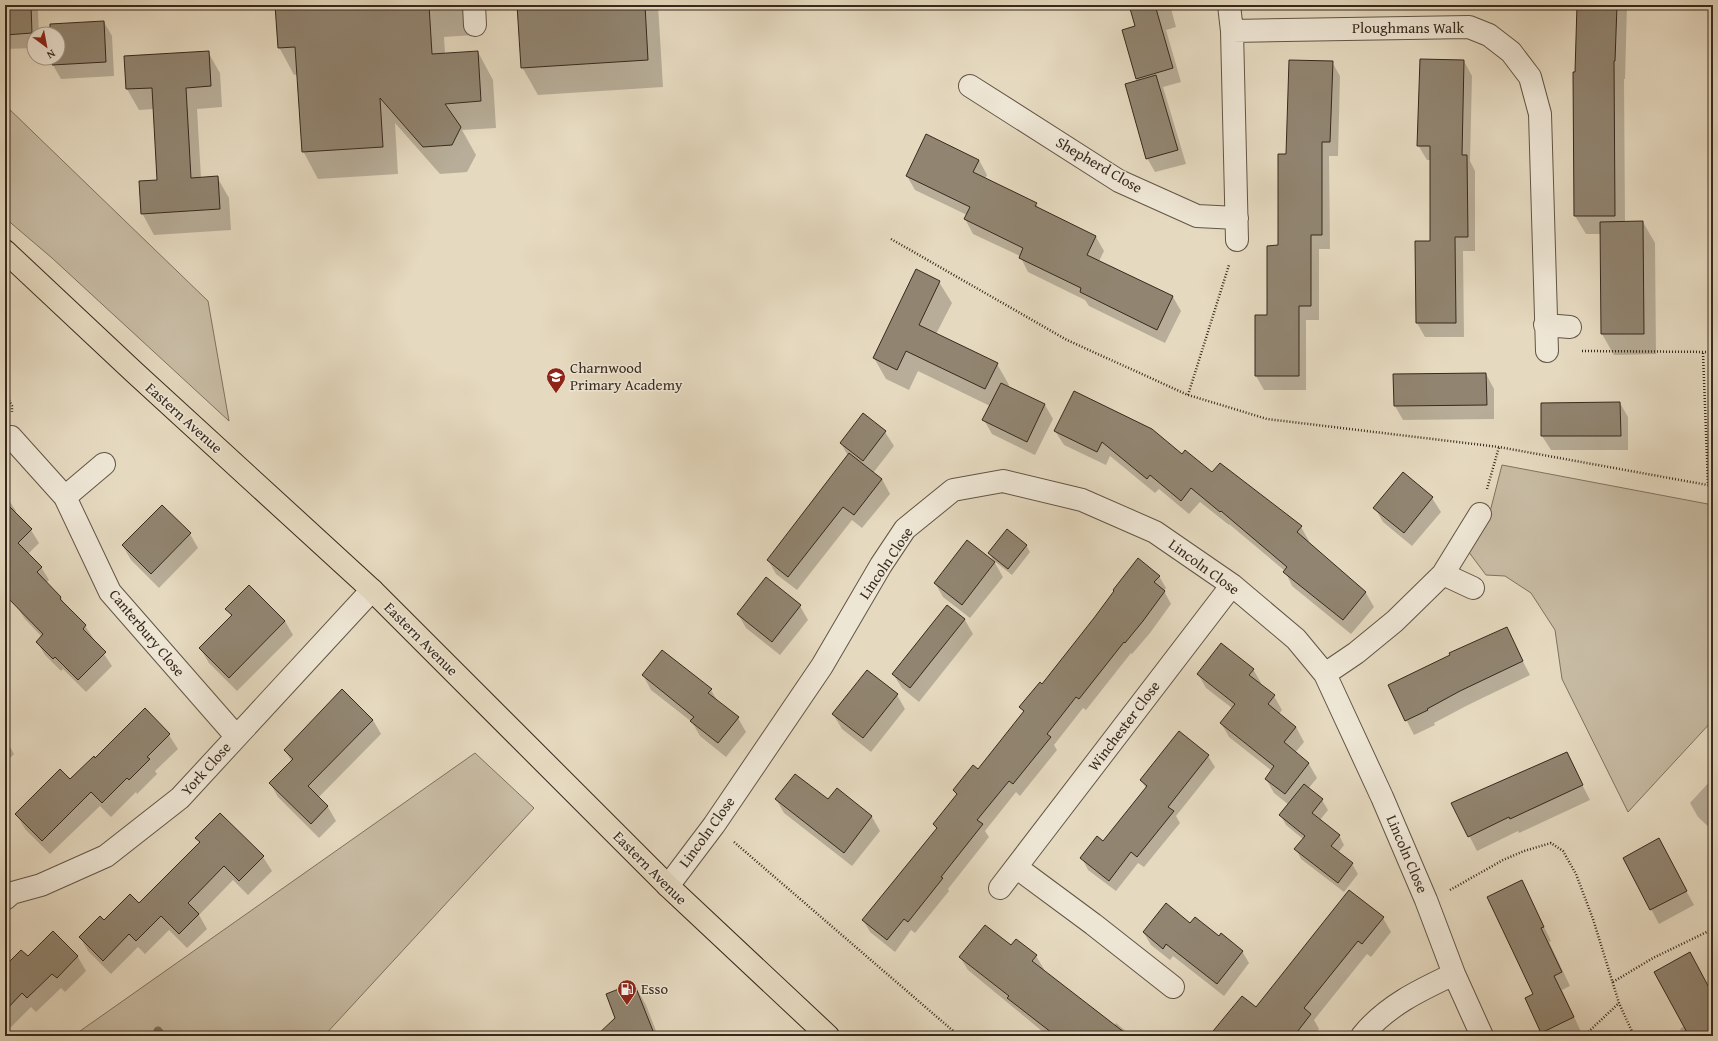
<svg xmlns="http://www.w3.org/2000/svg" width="1718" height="1041" font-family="'Gentium Book Plus',serif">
  <rect width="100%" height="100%" fill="#e5d9bf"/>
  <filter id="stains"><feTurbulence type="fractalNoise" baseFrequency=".005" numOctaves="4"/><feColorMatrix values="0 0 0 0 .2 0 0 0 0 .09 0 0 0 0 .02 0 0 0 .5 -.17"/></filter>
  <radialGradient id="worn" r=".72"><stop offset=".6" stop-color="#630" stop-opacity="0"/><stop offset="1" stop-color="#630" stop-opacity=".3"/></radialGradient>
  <path fill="#c7bba3" stroke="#7f7260" d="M 5,105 L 208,301 L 229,421 L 52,258 L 5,218 Z
    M 1502,465 L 1713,505 L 1713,720 L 1628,812 L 1562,679 L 1555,630 L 1531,593 L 1505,576 L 1486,575 L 1465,547 L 1491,508 Z
    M 475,753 L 534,808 L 324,1036 L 73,1036 Z"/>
  <path fill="#0003" d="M 5,5 L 35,5 L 38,11 L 39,34 L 34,34 L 34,48 L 5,49 Z
    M 276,5 L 472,5 L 474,35 L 444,37 L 445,54 L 478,52 L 493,80 L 496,128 L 462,130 L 476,155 L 467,172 L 440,174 L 395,123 L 398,174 L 318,179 L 303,151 L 298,74 L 294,75 L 279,47 Z
    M 518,5 L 658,5 L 663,87 L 538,95 L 522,67 Z
    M 1130,5 L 1170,5 L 1176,27 L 1166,30 L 1181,82 L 1163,87 L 1186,164 L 1155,172 L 1147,158 L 1137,78 L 1136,27 Z
    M 1578,5 L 1627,5 L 1625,79 L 1624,79 L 1625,222 L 1643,222 L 1655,243 L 1656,354 L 1614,355 L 1602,334 L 1602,234 L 1586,234 L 1575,216 Z
    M 104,22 L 112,36 L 114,76 L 61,79 L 53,65 L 53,58 L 58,58 L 58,34 L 51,34 Z
    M 208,52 L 220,73 L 222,107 L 197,109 L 201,178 L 217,177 L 229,198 L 231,230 L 154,235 L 142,213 L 158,180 L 154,109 L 139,110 L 127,89 Z
    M 1464,61 L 1472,76 L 1470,161 L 1475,171 L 1475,251 L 1463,251 L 1464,337 L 1425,337 L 1417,323 L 1432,242 L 1431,160 L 1427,160 L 1418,145 Z
    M 1332,62 L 1340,76 L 1338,156 L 1329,156 L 1330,249 L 1319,249 L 1319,320 L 1306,320 L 1306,390 L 1264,390 L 1256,376 L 1268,316 L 1279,246 L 1287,155 Z
    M 979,160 L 987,175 L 985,179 L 1036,204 L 1040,210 L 1096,237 L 1104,251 L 1099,261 L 1173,297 L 1181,311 L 1165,343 L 1089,306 L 1085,300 L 1028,272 L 1020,256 L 973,234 L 965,219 L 967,215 L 915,190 L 907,176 Z
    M 939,282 L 952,303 L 936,334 L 997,364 L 1009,385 L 1008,387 L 1045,405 L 1053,419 L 1035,455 L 992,434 L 984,420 L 990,406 L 918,371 L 909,390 L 886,379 L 874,358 Z
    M 1486,374 L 1494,389 L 1494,419 L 1403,420 L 1395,406 Z
    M 1620,403 L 1628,417 L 1628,450 L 1551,450 L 1542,436 L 1542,404 Z
    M 863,415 L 885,432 L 894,446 L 873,473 L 882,479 L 890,494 L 862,528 L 852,520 L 797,590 L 776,574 L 768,560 L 848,456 L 841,443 Z
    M 1055,431 L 1182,455 L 1301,527 L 1309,541 L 1308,543 L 1366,593 L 1374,607 L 1351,634 L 1292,586 L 1285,571 L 1229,524 L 1229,525 L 1200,502 L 1189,514 L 1159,489 L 1155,493 L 1110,456 L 1106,465 L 1064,445 Z
    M 5,494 L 16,511 L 14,513 L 31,530 L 39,543 L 28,554 L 41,567 L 49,580 L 46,583 L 61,598 L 66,606 L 85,626 L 112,666 L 86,692 L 63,669 L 61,671 L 45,655 L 37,642 L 42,637 L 25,619 L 17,607 L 5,594 Z
    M 1432,498 L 1441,512 L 1412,546 L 1383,522 L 1375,508 Z
    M 190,534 L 198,548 L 159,588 L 131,560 L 123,546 Z
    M 967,542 L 995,563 L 1003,577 L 970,618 L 943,597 L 935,583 Z
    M 1026,545 L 1030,552 L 1012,575 L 993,560 L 989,553 Z
    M 1159,576 L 1166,588 L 1164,591 L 1171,604 L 1150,633 L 1132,654 L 1131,653 L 1086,710 L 1083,708 L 1054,745 L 1057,750 L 1020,796 L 1016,792 L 985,831 L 989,837 L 948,889 L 949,891 L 915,933 L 911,930 L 895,952 L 870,932 L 863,920 L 937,829 L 934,825 L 957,796 L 954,790 L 979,771 L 1024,713 L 1021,707 Z
    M 800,606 L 808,620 L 780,655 L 746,628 L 738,614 Z
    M 947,606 L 965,620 L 973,634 L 919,702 L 902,688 L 893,674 Z
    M 227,609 L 285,621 L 293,635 L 237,691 L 209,663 L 200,648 L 232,617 Z
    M 1506,629 L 1530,675 L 1468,705 L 1434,723 L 1435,725 L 1414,735 L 1389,686 Z
    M 1253,669 L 1261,683 L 1260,685 L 1274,696 L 1282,710 L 1279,714 L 1296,727 L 1304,742 L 1295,753 L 1309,764 L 1317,778 L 1308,789 L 1322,800 L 1328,810 L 1320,820 L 1339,835 L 1344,845 L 1338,853 L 1352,864 L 1358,874 L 1344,892 L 1301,859 L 1296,849 L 1303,839 L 1286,825 L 1281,816 L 1289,805 L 1274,793 L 1266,779 L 1272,771 L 1229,737 L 1221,723 L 1232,708 L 1206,688 L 1198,674 Z
    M 643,675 L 711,690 L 718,702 L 738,718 L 746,732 L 726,757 L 700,736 L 692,722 L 651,690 Z
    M 897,695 L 905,709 L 871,752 L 842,729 L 833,714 Z
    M 145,709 L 169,735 L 178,749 L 155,771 L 157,774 L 137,794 L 136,792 L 111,817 L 100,806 L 50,854 L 25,829 L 17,815 L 70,781 L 95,759 Z
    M 373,720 L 381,734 L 318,798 L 328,807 L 336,821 L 319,838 L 278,797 L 270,783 L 292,762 L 285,750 Z
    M 5,738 L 14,754 L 5,763 Z
    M 1566,753 L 1590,800 L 1519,833 L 1518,831 L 1477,851 L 1453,804 Z
    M 1208,756 L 1215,767 L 1176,816 L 1180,823 L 1144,867 L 1138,863 L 1116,891 L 1088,870 L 1082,858 L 1103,842 L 1146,788 L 1141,780 Z
    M 1713,778 L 1713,831 L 1698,817 L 1690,803 Z
    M 837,789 L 872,817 L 880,831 L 852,866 L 784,813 L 776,799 L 828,801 Z
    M 220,814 L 263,857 L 272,871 L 248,895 L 233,880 L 199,915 L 207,929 L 187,948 L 169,930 L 145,954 L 138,947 L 111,974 L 88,951 L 80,937 L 104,922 L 139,905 L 200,843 L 197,838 Z
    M 1666,854 L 1694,905 L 1659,924 L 1624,858 Z
    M 1521,881 L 1551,941 L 1549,942 L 1570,986 L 1562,990 L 1581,1032 L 1572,1036 L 1544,1036 L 1526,998 L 1534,994 Z
    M 1383,918 L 1391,932 L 1371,957 L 1367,954 L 1314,1020 L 1319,1029 L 1313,1036 L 1211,1036 L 1256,1008 Z
    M 1190,924 L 1219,937 L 1242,951 L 1249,963 L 1224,996 L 1173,956 L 1170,960 L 1151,945 L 1144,933 Z
    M 53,933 L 78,957 L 86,971 L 65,992 L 61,988 L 36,1012 L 31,1007 L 8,1030 L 5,1027 L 5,968 L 28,958 Z
    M 1016,940 L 1036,956 L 1044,969 L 1043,970 L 1114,1026 L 1116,1023 L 1132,1036 L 1048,1036 L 968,970 L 960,957 L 1011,947 Z
    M 634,984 L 646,1005 L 658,1036 L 598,1036 L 616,1018 Z
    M 1713,996 L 1713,1036 L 1684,1036 L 1680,1029 L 1684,1026 Z"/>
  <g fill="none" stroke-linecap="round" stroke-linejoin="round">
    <path stroke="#7c6f5d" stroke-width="9" d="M 158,1031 L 162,1036"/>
  </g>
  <path fill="#918571" stroke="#37291d" d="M 5,5 L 31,5 L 32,33 L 5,35 Z
    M 275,5 L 429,5 L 432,54 L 478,51 L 481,101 L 445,104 L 461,127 L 452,145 L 423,147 L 380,98 L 383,147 L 302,152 L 295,47 L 278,48 Z
    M 517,5 L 645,5 L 648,60 L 521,68 Z
    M 1129,5 L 1155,5 L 1173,68 L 1136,79 L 1122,30 L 1135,26 Z
    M 1577,5 L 1617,5 L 1615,61 L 1614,61 L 1615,216 L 1574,216 L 1573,72 L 1575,72 Z
    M 104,21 L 106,62 L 52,65 L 52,58 L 58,58 L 58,34 L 50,34 L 50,24 Z
    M 209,51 L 211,86 L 186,88 L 191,178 L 218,176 L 220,209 L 141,214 L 139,181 L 157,180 L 152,88 L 126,89 L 124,56 Z
    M 1420,59 L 1464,60 L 1462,155 L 1467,155 L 1468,237 L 1455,237 L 1456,323 L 1416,323 L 1415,241 L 1430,241 L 1430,146 L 1417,146 Z
    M 1289,60 L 1333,61 L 1330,142 L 1322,142 L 1322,235 L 1311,235 L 1311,306 L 1299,306 L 1299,376 L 1255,376 L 1255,315 L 1267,315 L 1267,246 L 1278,245 L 1278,154 L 1286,154 Z
    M 1156,75 L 1178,150 L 1146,159 L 1125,84 Z
    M 926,134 L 979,160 L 973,172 L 1037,203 L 1035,206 L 1096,236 L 1087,255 L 1173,296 L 1157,330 L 1080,292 L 1081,288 L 1019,258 L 1023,248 L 964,219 L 970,207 L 906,176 Z
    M 1643,221 L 1644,334 L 1601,334 L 1600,222 Z
    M 916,269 L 940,281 L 919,325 L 998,363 L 985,389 L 906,351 L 897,370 L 873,358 Z
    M 1486,373 L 1487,405 L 1394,406 L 1393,374 Z
    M 1001,383 L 1045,404 L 1027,442 L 982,420 Z
    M 1074,391 L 1152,429 L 1182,454 L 1185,450 L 1212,472 L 1220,463 L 1302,526 L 1297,532 L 1366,592 L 1343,620 L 1283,572 L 1287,567 L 1221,511 L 1220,512 L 1191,488 L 1181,501 L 1150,475 L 1147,479 L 1102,442 L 1097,452 L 1054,431 Z
    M 1620,402 L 1621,436 L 1541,436 L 1541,403 Z
    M 863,413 L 886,431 L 863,461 L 840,443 Z
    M 849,453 L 882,479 L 854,515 L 843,507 L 788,577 L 767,560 Z
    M 1403,472 L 1433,497 L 1404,533 L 1373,508 Z
    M 5,502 L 32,529 L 18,543 L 42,567 L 37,572 L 61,597 L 60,599 L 86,625 L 83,629 L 106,652 L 78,680 L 55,657 L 53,659 L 36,642 L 43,634 L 5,595 Z
    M 162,505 L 191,533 L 151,574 L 122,545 Z
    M 1007,529 L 1027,545 L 1008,569 L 988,553 Z
    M 967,540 L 995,562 L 962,605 L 934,583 Z
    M 1138,558 L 1160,576 L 1154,582 L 1165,591 L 1143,621 L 1125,643 L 1124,642 L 1079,699 L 1076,697 L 1047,734 L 1051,737 L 1013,784 L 1009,781 L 977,820 L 983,824 L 941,877 L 943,878 L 908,922 L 904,919 L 887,940 L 862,920 L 937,828 L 933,824 L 957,794 L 953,790 L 973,765 L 978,769 L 1024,711 L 1019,707 L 1040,682 L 1042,684 L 1094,618 L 1114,591 L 1113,590 Z
    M 766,577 L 801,605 L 772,642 L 737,614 Z
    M 249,585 L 285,621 L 229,678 L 199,648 L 232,615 L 225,609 Z
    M 947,605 L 965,619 L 910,688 L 892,674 Z
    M 1507,627 L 1523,661 L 1460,691 L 1427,709 L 1428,710 L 1405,721 L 1388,685 L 1450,655 L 1449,653 Z
    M 1221,643 L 1254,669 L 1249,675 L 1275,695 L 1268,704 L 1296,727 L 1284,742 L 1309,763 L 1285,794 L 1265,779 L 1274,766 L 1220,723 L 1235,704 L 1197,674 Z
    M 662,650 L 712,689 L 708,693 L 739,717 L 718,743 L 690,721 L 694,717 L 642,675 Z
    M 867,670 L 898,694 L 863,738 L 832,714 Z
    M 342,689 L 373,720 L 308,786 L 328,806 L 311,824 L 269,783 L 293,759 L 284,750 Z
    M 145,708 L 170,734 L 147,757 L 150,759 L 129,780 L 127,778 L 102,803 L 91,792 L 42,841 L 15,814 L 60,769 L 70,779 L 94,756 L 95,758 Z
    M 1179,731 L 1209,755 L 1168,807 L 1174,811 L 1137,857 L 1131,852 L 1109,881 L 1080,858 L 1097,836 L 1103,841 L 1147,786 L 1140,780 Z
    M 1567,752 L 1583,785 L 1510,819 L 1509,817 L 1468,837 L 1451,803 Z
    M 795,774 L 828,799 L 837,788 L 872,816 L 844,853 L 775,799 Z
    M 1304,784 L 1323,799 L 1312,813 L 1340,835 L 1331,846 L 1353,863 L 1338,883 L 1294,849 L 1305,836 L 1279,815 Z
    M 220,813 L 264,856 L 239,881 L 224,866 L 188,903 L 199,914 L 179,934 L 161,916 L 136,941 L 129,934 L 103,961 L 79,937 L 100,916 L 104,920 L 130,894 L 139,903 L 200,842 L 195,838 Z
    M 1659,838 L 1687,891 L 1650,910 L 1623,858 Z
    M 1522,880 L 1544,927 L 1541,928 L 1562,972 L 1554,976 L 1574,1017 L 1541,1033 L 1525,998 L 1533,994 L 1487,897 Z
    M 1349,890 L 1384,917 L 1362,944 L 1358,941 L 1304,1008 L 1311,1014 L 1294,1036 L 1209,1036 L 1242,996 L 1256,1007 Z
    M 1166,903 L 1190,923 L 1195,917 L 1219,936 L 1221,933 L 1243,951 L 1217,984 L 1166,944 L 1163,949 L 1143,932 Z
    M 985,925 L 1011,945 L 1016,939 L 1037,955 L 1032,961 L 1129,1036 L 1056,1036 L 1007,998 L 1009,996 L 959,957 Z
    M 53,931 L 78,956 L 57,978 L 52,974 L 27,998 L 22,993 L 5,1011 L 5,966 L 21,950 L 28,956 Z
    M 1690,952 L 1713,995 L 1713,1036 L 1689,1036 L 1654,972 Z
    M 634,983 L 655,1036 L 596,1036 L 615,1018 L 606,994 Z"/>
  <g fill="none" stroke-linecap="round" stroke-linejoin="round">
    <g stroke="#625546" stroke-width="24">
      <path id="minor" d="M 474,5 L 475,25
        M 1229,5 L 1232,31 L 1237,240
        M 1232,31 L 1469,27 L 1489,35 L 1511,52 L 1530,77 L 1540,114 L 1547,351
        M 970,86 L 1119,181 L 1197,216 L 1237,218
        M 1545,325 L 1570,327
        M 11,437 L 65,497 L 110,592 L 236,736
        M 65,497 L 104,464
        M 1443,574 L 1473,588
        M 1325,674 L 1356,653 L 1395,621 L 1443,574 L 1480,514
        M 1016,867 L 1093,924 L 1173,987
        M 668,886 L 714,825 L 822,666 L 881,565 L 905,529 L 953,490 L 1003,481 L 1082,500 L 1155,532 L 1232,585 L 1296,639 L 1325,674 L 1382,797 L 1426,900 L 1454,974 L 1482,1036
        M 1000,888 L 1232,585
        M 5,899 L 12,893 L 41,885 L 106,856 L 180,798 L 372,590
        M 1362,1036 C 1386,1006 1420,990 1454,974"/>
    </g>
    <g stroke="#37291d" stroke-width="24">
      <path id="highway" d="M 5,251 L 134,372 L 372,590 L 668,886 L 828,1036"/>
    </g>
    <path stroke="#37291d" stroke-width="2.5" stroke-dasharray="1 2" stroke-linecap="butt" d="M 891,239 L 1067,340 L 1188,395 L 1218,404 L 1267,419 L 1499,447 L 1713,486
      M 1582,351 L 1713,352
      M 1703,353 L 1708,485
      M 5,392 L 12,406 L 12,412
      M 1188,395 L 1229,265
      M 1487,489 L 1499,447
      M 734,842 L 959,1036
      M 1450,890 L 1503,860 L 1524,851 L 1551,843 L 1563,851 L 1576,874 L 1593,919 L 1619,1003 L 1634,1036
      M 1613,982 L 1653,958 L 1713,929
      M 1584,1036 L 1619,1003"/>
    <use href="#minor" stroke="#eee6d5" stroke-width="22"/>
    <use href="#highway" stroke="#e5d9bf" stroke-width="22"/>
  </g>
  <defs>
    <g id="school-pin" transform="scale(1)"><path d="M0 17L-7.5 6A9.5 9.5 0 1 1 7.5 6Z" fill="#8f2418" stroke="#eee6d5"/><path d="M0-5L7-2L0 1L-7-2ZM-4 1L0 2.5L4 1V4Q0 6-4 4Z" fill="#fff"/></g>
    <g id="fuel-pin" transform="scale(1)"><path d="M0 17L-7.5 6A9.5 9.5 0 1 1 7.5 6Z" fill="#8f2418" stroke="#eee6d5"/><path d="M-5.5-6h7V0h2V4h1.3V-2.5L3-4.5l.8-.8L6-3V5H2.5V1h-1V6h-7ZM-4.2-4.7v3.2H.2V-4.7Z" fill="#fff"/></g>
  </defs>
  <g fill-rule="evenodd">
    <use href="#school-pin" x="556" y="377"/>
    <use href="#fuel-pin" x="627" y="989"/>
  </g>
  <g text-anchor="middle" stroke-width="3" stroke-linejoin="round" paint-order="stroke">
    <g font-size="15" fill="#37291d" stroke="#eee6d5">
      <text x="1408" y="33">Ploughmans Walk</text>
      <text transform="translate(1099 165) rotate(30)" y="5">Shepherd Close</text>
      <text transform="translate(184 418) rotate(42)" y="5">Eastern Avenue</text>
      <text transform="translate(886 563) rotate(-56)" y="5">Lincoln Close</text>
      <text transform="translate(1204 567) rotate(36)" y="5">Lincoln Close</text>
      <text transform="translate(147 633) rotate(50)" y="5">Canterbury Close</text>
      <text transform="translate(421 639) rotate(45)" y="5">Eastern Avenue</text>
      <text transform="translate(1124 726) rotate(-53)" y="5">Winchester Close</text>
      <text transform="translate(206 769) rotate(-48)" y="5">York Close</text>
      <text transform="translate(707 832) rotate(-54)" y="5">Lincoln Close</text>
      <text transform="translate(1407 854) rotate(67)" y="5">Lincoln Close</text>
      <text transform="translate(650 868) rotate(45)" y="5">Eastern Avenue</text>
    </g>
    <g font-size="15" fill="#37291d" stroke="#eee6d5" text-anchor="start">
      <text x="570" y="373">Charnwood<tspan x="570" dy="17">Primary Academy</tspan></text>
      <text x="641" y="994">Esso</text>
    </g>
  </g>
  <rect width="1718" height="1041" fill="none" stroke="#e5d9bf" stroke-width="20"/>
  <rect x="6" y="6" width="1706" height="1029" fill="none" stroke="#37291d" stroke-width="2"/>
  <rect x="10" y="10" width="1698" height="1021" fill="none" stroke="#37291d"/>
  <g transform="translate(46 46) rotate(148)"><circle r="19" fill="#eee6d5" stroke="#a59a8b"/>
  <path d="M0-3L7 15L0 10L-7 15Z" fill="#8f2418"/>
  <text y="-6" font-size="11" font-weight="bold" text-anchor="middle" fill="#37291d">N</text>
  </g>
  <rect width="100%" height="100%" filter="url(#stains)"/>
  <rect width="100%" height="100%" fill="url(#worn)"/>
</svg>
